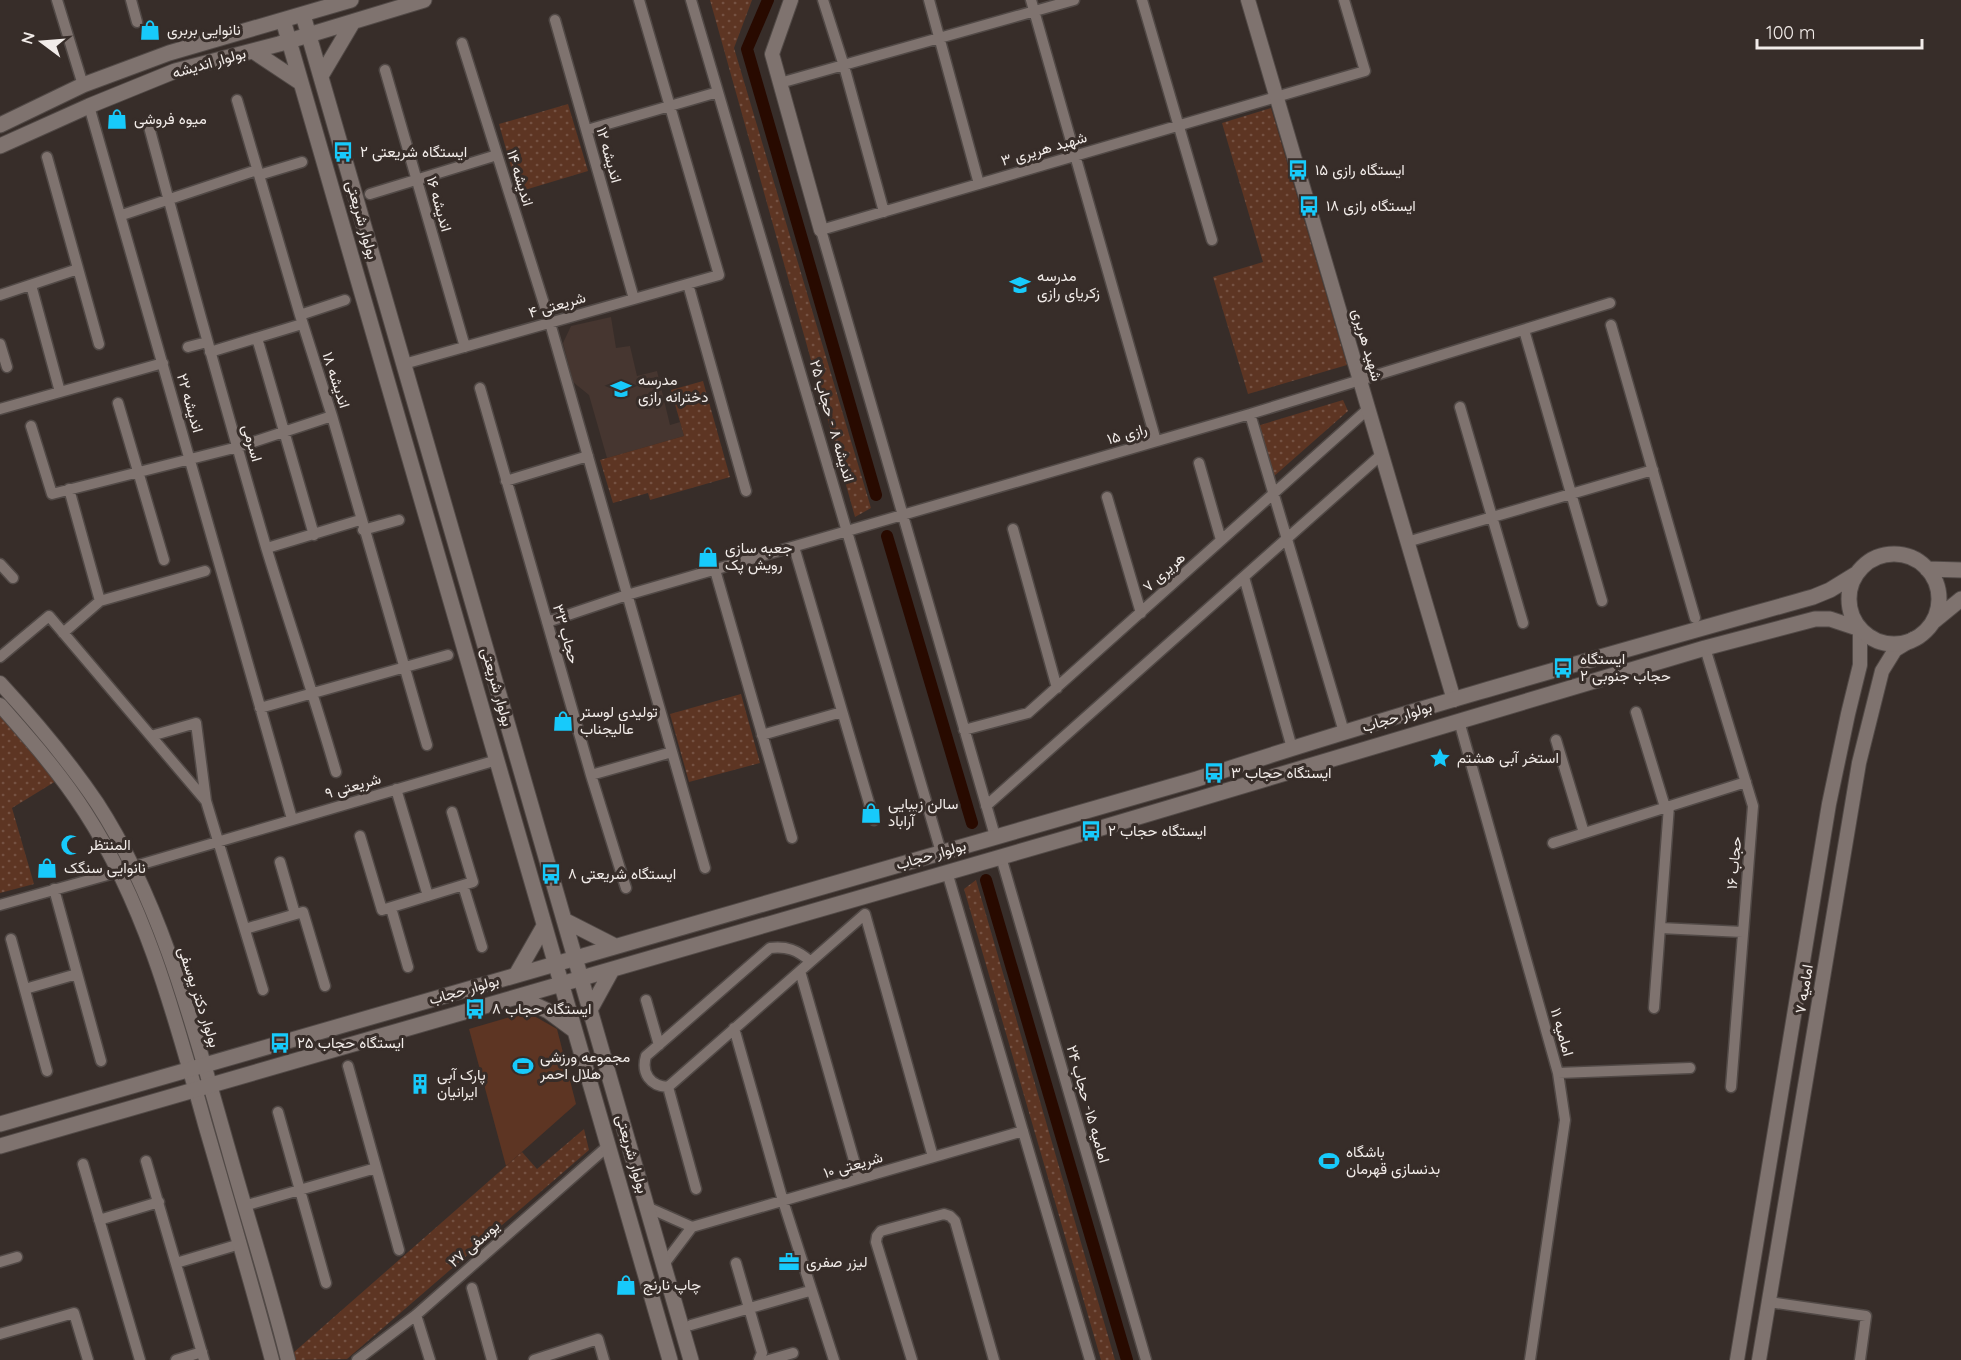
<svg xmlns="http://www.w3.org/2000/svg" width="1961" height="1360" font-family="Quicksand,Vazirmatn,sans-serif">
  <defs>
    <pattern id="grass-dots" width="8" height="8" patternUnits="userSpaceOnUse" patternTransform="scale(1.5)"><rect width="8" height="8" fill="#5d3523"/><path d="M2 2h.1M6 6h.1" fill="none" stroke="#755243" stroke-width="1.8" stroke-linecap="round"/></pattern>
  </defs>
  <rect width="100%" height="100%" fill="#372d29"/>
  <path fill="#463630" d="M 611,317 L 616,348 L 630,346 L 637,376 L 657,371 L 670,425 L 680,422 L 684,436 L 607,458 L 589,395 L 573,382 L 563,343 L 571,326 Z"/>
  <path fill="url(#grass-dots)" d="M 710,0 L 752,0 L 734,48 L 871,508 L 855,517 Z
    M 568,104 L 588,171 L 518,192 L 499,124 Z
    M 1271,108 L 1347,365 L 1248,394 L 1213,277 L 1263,262 L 1222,123 Z
    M 703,381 L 730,477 L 650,500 L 648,493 L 613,503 L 600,460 L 684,436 L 671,390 Z
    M 1343,400 L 1348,411 L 1273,477 L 1257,426 Z
    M 741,694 L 760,763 L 689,782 L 670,714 Z
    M 0,716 L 29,745 L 56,781 L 12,808 L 34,884 L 0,893 Z
    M 976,880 L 1115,1360 L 1101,1360 L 964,889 Z
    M 584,1129 L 589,1150 L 347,1359 L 296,1360 L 293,1353 L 522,1152 L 537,1169 Z"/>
  <path fill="#5d3523" d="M 527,1012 L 557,1029 L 576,1104 L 506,1166 L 469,1029 Z"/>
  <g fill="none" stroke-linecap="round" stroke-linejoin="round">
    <path stroke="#280a00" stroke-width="12" d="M 768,0 L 747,49 L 876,495
      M 887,536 L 972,823
      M 986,880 L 1127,1360"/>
    <g stroke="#514946" stroke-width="13">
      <path id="minor" d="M 57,0 L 83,85
        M 131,0 L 137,22
        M 691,0 L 941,852
        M 823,0 L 844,66 L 884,212
        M 929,0 L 979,184
        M 1031,0 L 1156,441
        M 1142,0 L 1212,240
        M 555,20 L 634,299
        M 462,43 L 550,323 L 705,868
        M 385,70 L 465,347
        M 780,83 L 1074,0
        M 237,100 L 300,315 L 332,416 L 427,745
        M 89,106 L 292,819
        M 148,123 C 186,265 225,406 266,547 C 289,622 314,696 336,772
        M 587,130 L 718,92
        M 47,157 L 99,344
        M 259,175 L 302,162
        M 370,194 L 497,155
        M 122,215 L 257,170
        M 688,284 L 746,491
        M 31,285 L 60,392
        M 0,295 L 78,269
        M 300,315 L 345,300
        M 1611,325 L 1695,618
        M 1524,330 L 1602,601
        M 257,338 L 314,535
        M 0,344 L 7,367
        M 188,347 L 207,342
        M 210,352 L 302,324
        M 404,364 L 719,275 L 639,0
        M 480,388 L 591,775 L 626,888
        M 118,403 L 164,560
        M 1460,407 L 1523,623
        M 0,409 L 163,363
        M 1250,414 L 1344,732
        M 31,426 L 52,494 L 238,447 L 332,416
        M 1199,463 L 1221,540
        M 506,481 L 588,456
        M 69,489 L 100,601
        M 1107,497 L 1141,613
        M 1013,529 L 1057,688
        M 363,530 L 399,520
        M 1407,542 L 1653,470
        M 794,547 L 874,820
        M 267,548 L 360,520
        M 0,564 L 13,578
        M 715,570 L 792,838
        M 1244,577 L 1292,748
        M 547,622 L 627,595 L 1250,414 L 1610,303
        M 63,633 L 100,601 L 205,571
        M 1705,648 L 1753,806 L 1731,1087
        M 0,657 L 49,616 L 206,801 L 263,990
        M 260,708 L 448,655
        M 1636,712 L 1665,807
        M 1459,721 L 1558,1073 L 1565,1120 L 1530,1360
        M 964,730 L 1028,713 L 1368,409
        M 762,735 L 842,712
        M 151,736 L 196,723 L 206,801
        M 1556,740 L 1584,833
        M 591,775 L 672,752
        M 396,789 L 428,896
        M 986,806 L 1382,454
        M 360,836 L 382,910 L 473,882 L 452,812
        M 995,836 L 821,230 L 1365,71 L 1344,0
        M 1553,843 L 1746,782
        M 1001,857 L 1146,1360
        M 280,862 L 295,914
        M 132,867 L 497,760
        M 947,872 L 1090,1360
        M 463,885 L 482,947
        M 54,889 L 101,1061
        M 0,905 L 118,872
        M 391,908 L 408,967
        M 1660,928 L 1743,932
        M 245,929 L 303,912 L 325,986
        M 11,939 L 47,1071
        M 800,971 L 859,1178
        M 25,989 L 77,974
        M 646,1000 L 659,1045
        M 1654,1008 L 1669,806
        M 734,1028 L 783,1201 L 834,1360
        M 348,1066 L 399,1250
        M 1558,1073 L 1690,1068
        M 668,1087 L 865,914 L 933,1157
        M 668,1087 C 650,1086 641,1073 646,1056 L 770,948 C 787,946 797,950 810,961
        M 668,1087 L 696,1189
        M 278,1112 L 326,1283
        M 146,1161 L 204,1360
        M 83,1164 L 140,1360
        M 244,1206 L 376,1168
        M 647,1207 L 692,1227
        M 99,1220 L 159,1202
        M 692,1227 L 1023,1131
        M 0,1262 L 17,1257
        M 176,1263 L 240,1244
        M 736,1263 L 762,1353 L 759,1360
        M 664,1264 L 692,1227
        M 472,1288 L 492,1360
        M 1769,1302 L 1866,1316 L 1860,1360
        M 416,1315 L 430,1360
        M 691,1325 L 806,1292
        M 0,1334 L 74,1313 L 88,1360
        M 176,1360 L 202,1352
        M 357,1360 L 416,1315 L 608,1146
        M 534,1360 L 598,1339 L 604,1360
        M 769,1360 L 793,1353
        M 912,1360 L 876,1242 L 877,1236 L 881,1231 L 944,1214 L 950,1216 L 955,1221 L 994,1360"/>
    </g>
    <g stroke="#514946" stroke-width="16">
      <path id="tertiary" d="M 791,0 L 772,54 L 821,230
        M 1248,0 L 1454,700
        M 0,683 C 35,721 68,760 97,803 C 164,906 196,1037 230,1155 C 249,1223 271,1291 288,1360
        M 0,705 C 30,739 60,773 85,812 C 146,906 175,1017 205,1124 C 228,1203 251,1281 272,1360
        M 1737,1360 L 1829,804 L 1848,714 L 1860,665 L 1860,629
        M 1759,1360 L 1859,763 L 1882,671 L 1895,650 L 1913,639"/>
    </g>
    <g stroke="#514946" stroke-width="17">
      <path id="secondary" d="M 303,15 L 691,1360
        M 283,20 L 670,1360
        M 253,51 L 301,83
        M 321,76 L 353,22
        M 0,125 L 83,85 L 169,53 L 351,0
        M 0,146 L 89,106 L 175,71 L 279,44 L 424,0
        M1849 599a45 45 0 1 1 90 0a45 45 0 1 1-90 0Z
        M 1927,569 L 1961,570
        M 1933,622 L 1961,599
        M 564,920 L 615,946
        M 516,975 L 544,926
        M 518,997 L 548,1011 L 575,1031
        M 590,1010 L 612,970
        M 0,1124 L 1197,779 C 1401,712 1607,655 1813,597 L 1830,590 L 1856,574
        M 0,1146 L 1091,831 L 1705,648 L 1815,619 L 1830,619 L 1860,629"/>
    </g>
    <use href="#minor" stroke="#7f736f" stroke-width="10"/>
    <use href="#tertiary" stroke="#7f736f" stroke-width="14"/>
    <use href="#secondary" stroke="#7f736f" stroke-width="15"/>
  </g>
  <defs>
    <g id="shop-bare" transform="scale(1.62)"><path d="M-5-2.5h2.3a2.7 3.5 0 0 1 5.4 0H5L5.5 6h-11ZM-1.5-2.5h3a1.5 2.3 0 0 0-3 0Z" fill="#17cafb" stroke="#372d29" stroke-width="2.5" paint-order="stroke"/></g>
    <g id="bus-bare" transform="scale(1.62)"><path d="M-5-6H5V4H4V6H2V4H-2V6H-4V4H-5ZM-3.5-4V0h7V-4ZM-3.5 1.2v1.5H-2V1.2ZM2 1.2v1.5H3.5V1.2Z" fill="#17cafb" stroke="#372d29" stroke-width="2.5" paint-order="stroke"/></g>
    <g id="school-bare" transform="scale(1.62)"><path d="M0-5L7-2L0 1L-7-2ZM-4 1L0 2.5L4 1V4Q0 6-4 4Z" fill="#17cafb" stroke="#372d29" stroke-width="2.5" paint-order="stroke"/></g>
    <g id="sight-bare" transform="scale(1.62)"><path d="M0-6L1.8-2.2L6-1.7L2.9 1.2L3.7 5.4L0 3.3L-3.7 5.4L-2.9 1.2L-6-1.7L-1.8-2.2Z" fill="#17cafb" stroke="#372d29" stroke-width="2.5" paint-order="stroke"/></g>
    <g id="mosque-bare" transform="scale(1.62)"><path d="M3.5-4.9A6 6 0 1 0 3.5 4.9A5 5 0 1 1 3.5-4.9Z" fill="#17cafb" stroke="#372d29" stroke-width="2.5" paint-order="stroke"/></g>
    <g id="stadium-bare" transform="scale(1.62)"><path d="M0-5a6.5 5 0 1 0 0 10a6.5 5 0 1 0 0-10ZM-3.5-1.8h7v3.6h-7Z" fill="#17cafb" stroke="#372d29" stroke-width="2.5" paint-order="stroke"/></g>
    <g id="building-bare" transform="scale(1.62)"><path d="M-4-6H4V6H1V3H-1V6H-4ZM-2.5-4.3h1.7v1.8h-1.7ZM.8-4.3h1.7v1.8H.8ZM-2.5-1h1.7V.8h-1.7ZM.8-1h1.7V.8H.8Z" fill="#17cafb" stroke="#372d29" stroke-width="2.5" paint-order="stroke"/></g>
    <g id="office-bare" transform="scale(1.62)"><path d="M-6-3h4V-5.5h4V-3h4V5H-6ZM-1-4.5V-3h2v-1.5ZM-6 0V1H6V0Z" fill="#17cafb" stroke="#372d29" stroke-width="2.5" paint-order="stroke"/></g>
  </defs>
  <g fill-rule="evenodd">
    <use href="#shop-bare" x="150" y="30"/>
    <use href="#shop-bare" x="117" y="119"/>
    <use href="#bus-bare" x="343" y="152"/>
    <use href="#bus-bare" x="1298" y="170"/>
    <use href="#bus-bare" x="1309" y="206"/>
    <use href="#school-bare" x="1020" y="285"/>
    <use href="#school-bare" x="621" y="389"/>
    <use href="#shop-bare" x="708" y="557"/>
    <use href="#bus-bare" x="1563" y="668"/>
    <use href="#shop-bare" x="563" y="721"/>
    <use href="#sight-bare" x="1440" y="758"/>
    <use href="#bus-bare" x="1214" y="773"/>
    <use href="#shop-bare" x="871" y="813"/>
    <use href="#bus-bare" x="1091" y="831"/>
    <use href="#mosque-bare" x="71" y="845"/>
    <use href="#shop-bare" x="47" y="868"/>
    <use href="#bus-bare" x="551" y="874"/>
    <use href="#bus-bare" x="475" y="1009"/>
    <use href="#bus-bare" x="280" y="1043"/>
    <use href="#stadium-bare" x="523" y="1066"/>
    <use href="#building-bare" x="420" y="1084"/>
    <use href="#stadium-bare" x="1329" y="1161"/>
    <use href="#office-bare" x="789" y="1262"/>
    <use href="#shop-bare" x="626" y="1285"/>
  </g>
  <g text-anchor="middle" stroke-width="6" stroke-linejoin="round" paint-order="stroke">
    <g font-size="15" fill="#f2ece9" stroke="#372d29" text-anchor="start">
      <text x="167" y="35">نانوایی بربری</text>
      <text x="134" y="124">میوه فروشی</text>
      <text x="360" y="157">ایستگاه شریعتی ۲</text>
      <text x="1315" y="175">ایستگاه رازی ۱۵</text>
      <text x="1326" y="211">ایستگاه رازی ۱۸</text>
      <text x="1037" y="281">مدرسه<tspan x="1037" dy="17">زکریای رازی</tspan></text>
      <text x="638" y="385">مدرسه<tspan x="638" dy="17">دخترانه رازی</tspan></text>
      <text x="725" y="553">جعبه سازی<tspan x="725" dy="17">رویش پک</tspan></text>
      <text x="1580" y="664">ایستگاه<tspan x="1580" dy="17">حجاب جنوبی ۲</tspan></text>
      <text x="580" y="717">تولیدی لوستر<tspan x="580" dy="17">عالیجناب</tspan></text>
      <text x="1457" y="763">استخر آبی هشتم</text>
      <text x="1231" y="778">ایستگاه حجاب ۳</text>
      <text x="888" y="809">سالن زیبایی<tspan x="888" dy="17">آراباد</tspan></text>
      <text x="1108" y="836">ایستگاه حجاب ۲</text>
      <text x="88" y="850">المنتظر</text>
      <text x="64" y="873">نانوایی سنگک</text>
      <text x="568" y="879">ایستگاه شریعتی ۸</text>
      <text x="492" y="1014">ایستگاه حجاب ۸</text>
      <text x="297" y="1048">ایستگاه حجاب ۲۵</text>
      <text x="540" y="1062">مجموعه ورزشی<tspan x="540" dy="17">هلال احمر</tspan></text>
      <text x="437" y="1080">پارک آبی<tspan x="437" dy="17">ایرانیان</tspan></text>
      <text x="1346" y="1157">باشگاه<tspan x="1346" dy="17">بدنسازی قهرمان</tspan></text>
      <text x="806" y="1267">لیزر صفری</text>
      <text x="643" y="1290">چاپ نارنج</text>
    </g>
    <g font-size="15" fill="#f2ece9" stroke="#372d29">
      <text transform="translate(209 63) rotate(-16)" y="5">بولوار اندیشه</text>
      <text transform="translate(1044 149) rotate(-16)" y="5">شهید هریری ۳</text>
      <text transform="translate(609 155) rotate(74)" y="5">اندیشه ۱۲</text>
      <text transform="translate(520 178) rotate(73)" y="5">اندیشه ۱۴</text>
      <text transform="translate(439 204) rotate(74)" y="5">اندیشه ۱۶</text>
      <text transform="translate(362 220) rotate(74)" y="5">بولوار شریعتی</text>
      <text transform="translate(557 305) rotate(-16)" y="5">شریعتی ۴</text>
      <text transform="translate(1367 345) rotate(74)" y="5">شهید هریری</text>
      <text transform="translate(336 380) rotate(72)" y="5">اندیشه ۱۸</text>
      <text transform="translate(190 403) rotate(74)" y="5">اندیشه ۲۲</text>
      <text transform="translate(832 421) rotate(74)" y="5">اندیشه ۸ - حجاب ۲۵</text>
      <text transform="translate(1127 434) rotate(-16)" y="5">رازی ۱۵</text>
      <text transform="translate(252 443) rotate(74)" y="5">اسرمی</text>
      <text transform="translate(1164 572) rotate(-42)" y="5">هریری ۷</text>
      <text transform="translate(566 634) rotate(74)" y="5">حجاب ۳۳</text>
      <text transform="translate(497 687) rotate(74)" y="5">بولوار شریعتی</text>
      <text transform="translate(1397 717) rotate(-17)" y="5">بولوار حجاب</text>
      <text transform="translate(353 786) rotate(-16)" y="5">شریعتی ۹</text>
      <text transform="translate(931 855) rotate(-16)" y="5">بولوار حجاب</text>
      <text transform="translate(1734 863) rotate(-85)" y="5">حجاب ۱۶</text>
      <text transform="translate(1804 989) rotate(-81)" y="5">امامیه ۷</text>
      <text transform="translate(464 990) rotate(-16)" y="5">بولوار حجاب</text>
      <text transform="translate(199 997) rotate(72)" y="5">بولوار دکتر یوسفی</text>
      <text transform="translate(1562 1032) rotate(74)" y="5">امامیه ۱۱</text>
      <text transform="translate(1088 1104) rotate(74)" y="5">امامیه ۱۵- حجاب ۲۴</text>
      <text transform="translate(632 1154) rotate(74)" y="5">بولوار شریعتی</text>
      <text transform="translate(853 1165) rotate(-16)" y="5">شریعتی ۱۰</text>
      <text transform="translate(474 1244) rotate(-41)" y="5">یوسفی ۲۷</text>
    </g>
  </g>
  <g transform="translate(42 42) rotate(286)" stroke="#372d29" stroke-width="4.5" paint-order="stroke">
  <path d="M0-4.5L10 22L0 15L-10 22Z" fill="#f2ece9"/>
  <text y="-9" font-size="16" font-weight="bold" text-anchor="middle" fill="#f2ece9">N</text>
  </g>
  <path d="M1757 39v9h165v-9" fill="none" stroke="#f2ece9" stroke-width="3"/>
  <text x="1766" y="39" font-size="18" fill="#f2ece9" stroke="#372d29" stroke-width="4.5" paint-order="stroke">100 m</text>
</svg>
